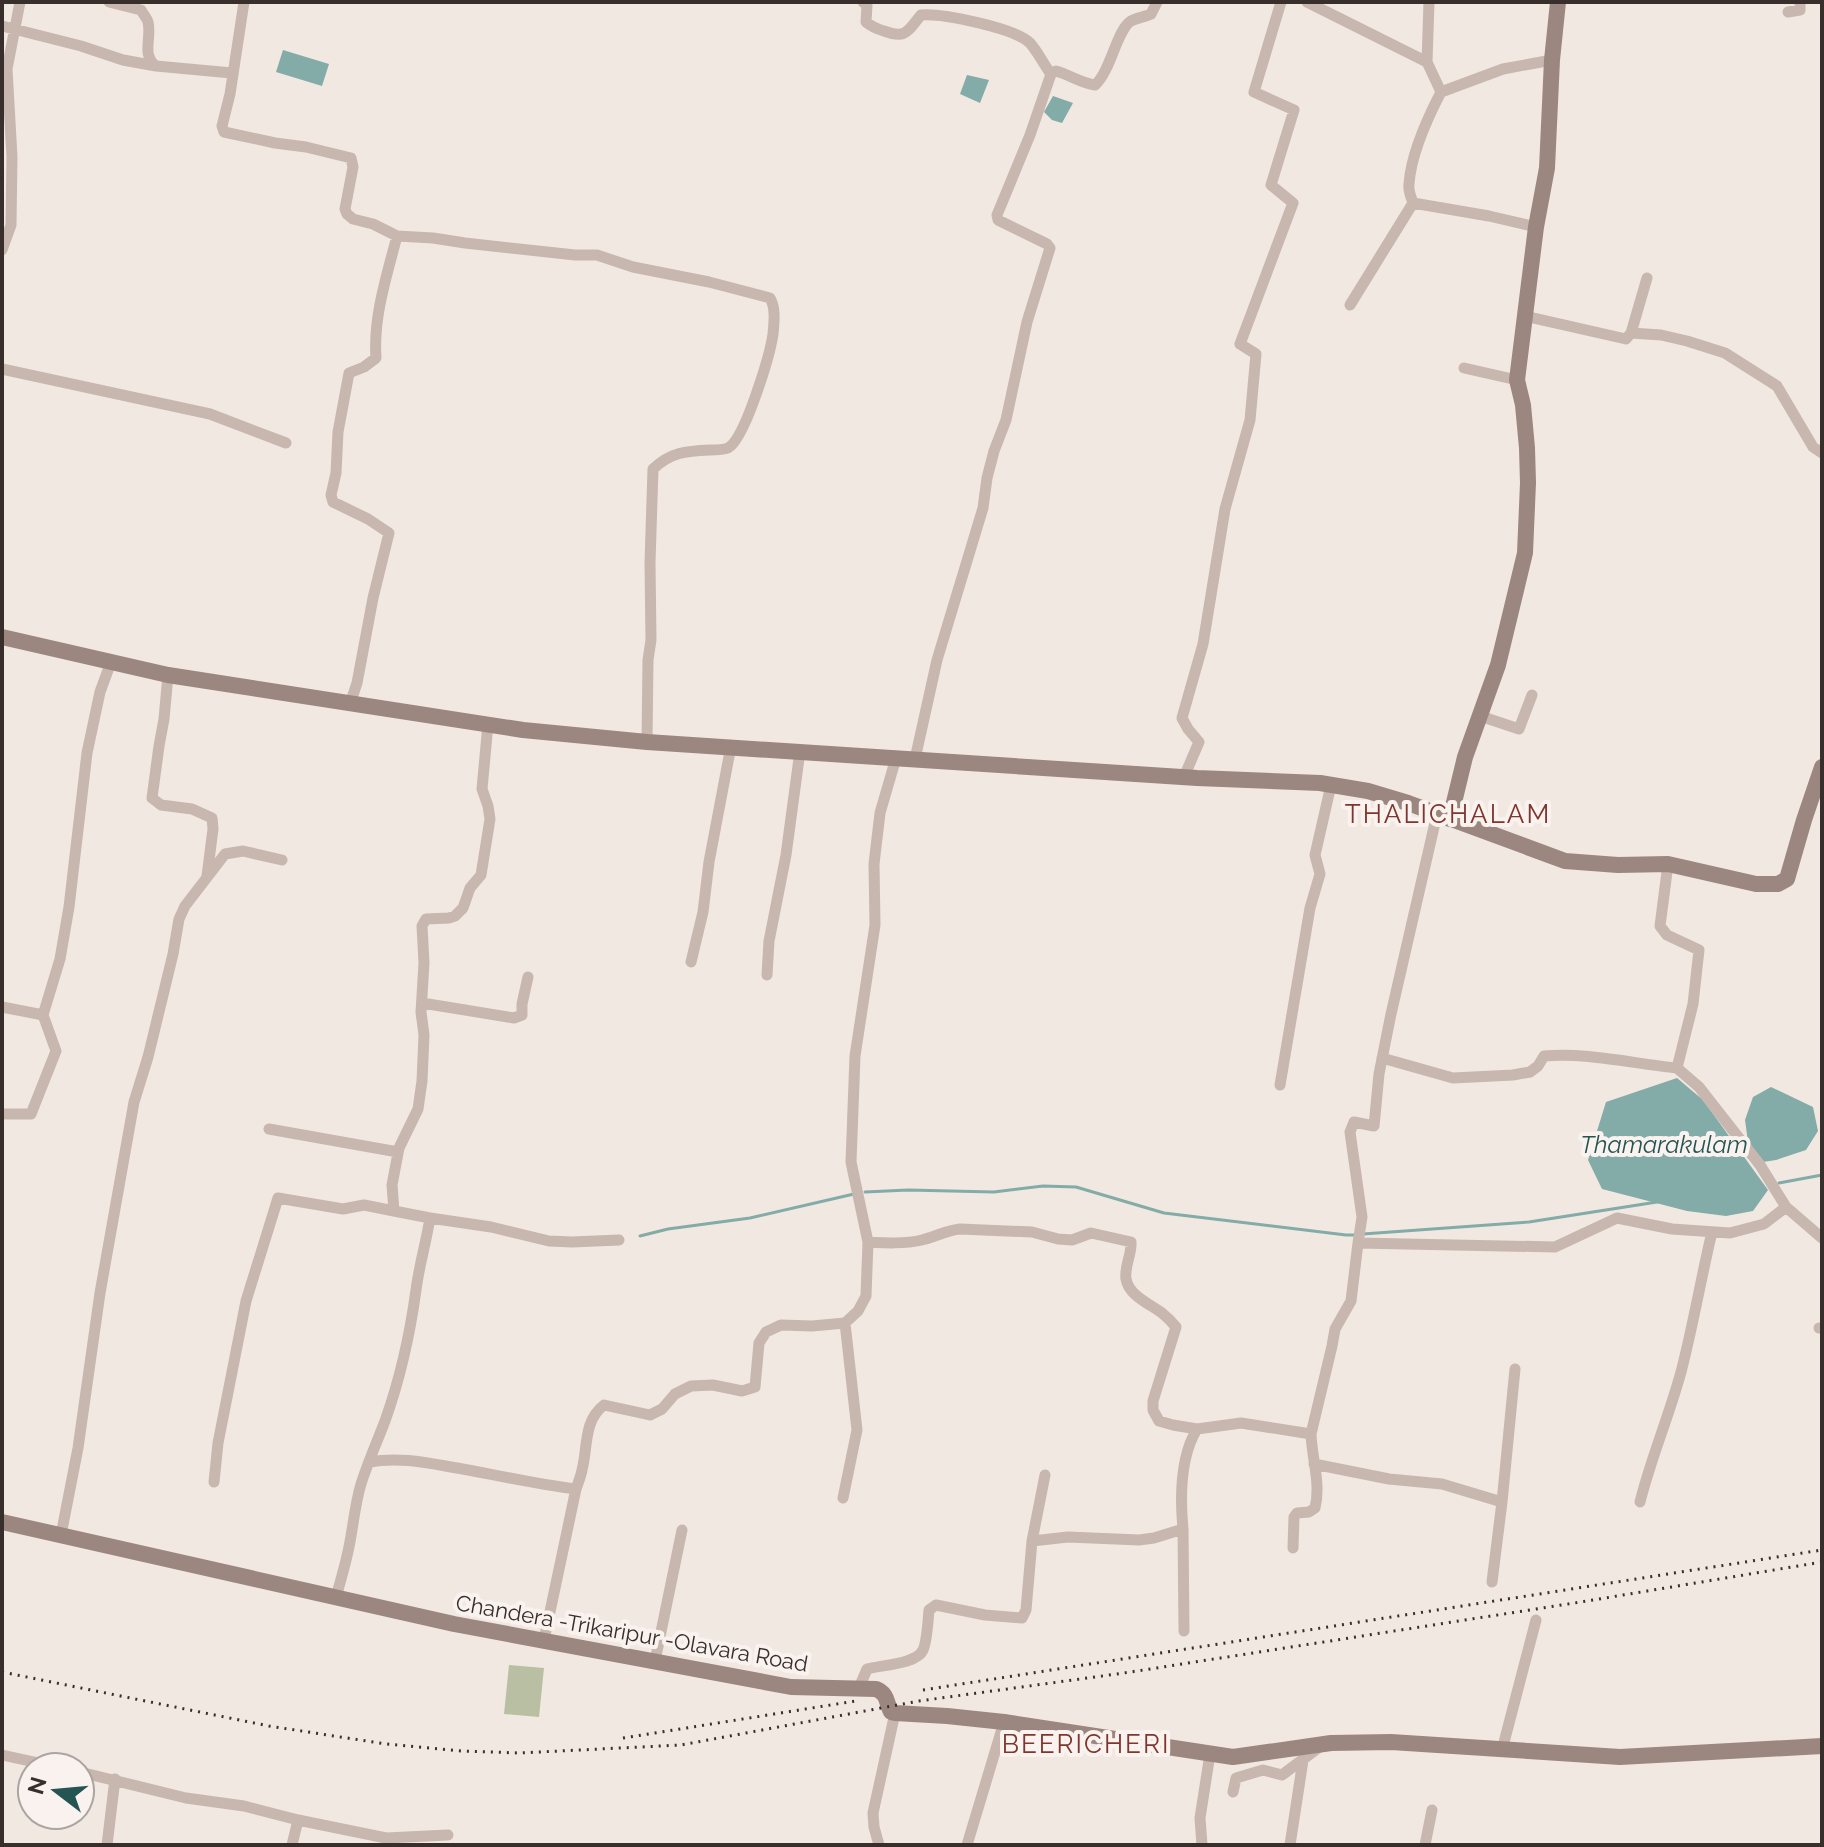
<svg xmlns="http://www.w3.org/2000/svg" width="1824" height="1847" font-family="Raleway,sans-serif">
  <rect width="100%" height="100%" fill="#f1e8e2"/>
  <path fill="#b9bfa3" d="M 509,1665 L 544,1668 L 539,1717 L 504,1714 Z"/>
  <path fill="#83aba8" d="M 283,50 L 329,64 L 322,86 L 276,72 Z
    M 967,75 L 989,80 L 980,103 L 960,94 Z
    M 1053,96 L 1073,103 L 1062,123 L 1052,120 L 1044,112 Z
    M 1677,1078 L 1703,1100 L 1768,1190 L 1753,1211 L 1726,1216 L 1687,1211 L 1602,1189 L 1588,1160 L 1606,1102 Z
    M 1771,1087 L 1813,1107 L 1818,1131 L 1806,1150 L 1776,1160 L 1763,1162 L 1748,1142 L 1745,1120 L 1753,1097 Z"/>
  <g fill="none" stroke-linecap="round" stroke-linejoin="round">
    <path stroke="#83aba8" stroke-width="3" d="M 1779,1183 L 1822,1175
      M 865,1192 L 908,1190 L 994,1192 L 1043,1186 L 1076,1187 L 1164,1213 L 1346,1235 L 1355,1235
      M 1363,1234 L 1529,1222 L 1657,1202
      M 640,1236 L 668,1229 L 750,1218 L 854,1194"/>
    <path stroke="#c8b7ae" stroke-width="11" d="M 109,2 L 141,10 C 143,14 147,18 148,22 C 152,38 141,55 156,66 L 232,73
      M 244,2 L 230,94 L 222,126 L 224,132 L 275,143 L 306,147 L 351,158 L 353,167 L 345,209 L 347,214 L 353,219 L 373,224 L 397,236 L 433,238 L 465,243 L 575,255 L 597,255 L 633,267 L 709,282 L 770,298 C 776,308 774,323 773,334 C 770,355 745,439 728,448 C 723,450 716,450 710,450 C 686,451 671,452 653,469 L 650,563 L 651,640 L 648,660 L 647,742
      M 863,2 L 867,5 L 866,22 C 872,27 877,29 884,31 C 906,39 907,32 921,15 C 942,13 1015,28 1030,43 C 1038,52 1044,65 1051,74
      M 1307,2 L 1427,62
      M 1429,2 L 1427,62 L 1441,92 L 1503,69 L 1552,60
      M 1788,12 L 1800,10 L 1800,2
      M 2,26 L 81,46 L 123,60 L 156,66
      M 1413,203 L 1489,216 L 1536,227
      M 1413,203 C 1411,197 1408,191 1409,184 C 1411,154 1427,119 1441,92
      M 2,250 L 11,225 L 12,157 L 7,69 L 20,2
      M 1350,305 L 1413,203
      M 1525,316 L 1626,339 L 1631,333 L 1647,278
      M 1631,333 L 1661,335 L 1687,341 L 1725,353 L 1777,386 L 1813,447 L 1822,453
      M 1464,368 L 1517,380
      M 2,369 L 210,414 L 286,443
      M 168,675 L 164,719 L 159,746 L 152,798 L 161,805 L 192,809 L 212,818 L 213,829 L 207,876
      M 350,704 L 357,683 L 373,598 L 389,533 L 368,519 L 333,502 L 331,495 L 336,473 L 338,432 L 349,373 L 364,367 L 376,358 C 373,317 387,275 397,236
      M 1480,716 L 1519,729 L 1532,695
      M 915,759 L 937,660 L 983,508 L 987,478 L 994,451 L 1006,420 L 1027,322 L 1050,248 L 1047,244 L 998,220 L 997,215 L 1030,135 L 1051,74 L 1056,71 C 1070,75 1081,83 1095,85 C 1111,71 1117,29 1131,21 C 1136,18 1145,17 1151,14 L 1157,2
      M 1184,777 L 1199,742 L 1188,729 L 1182,718 L 1203,644 L 1225,509 L 1250,420 L 1256,354 L 1240,344 L 1293,203 L 1271,185 L 1294,110 L 1254,92 L 1281,2
      M 1668,864 L 1660,926 L 1667,935 L 1699,950 L 1693,1004 L 1677,1068 L 1699,1087 L 1760,1165 L 1786,1207 L 1822,1238
      M 691,962 L 703,912 L 709,862 L 731,746
      M 767,975 L 769,941 L 786,855 L 800,751
      M 422,1003 L 514,1018 L 522,1015 L 522,1004 L 528,977
      M 2,1007 L 43,1015
      M 1382,1058 L 1453,1078 L 1513,1075 L 1530,1072 L 1538,1066 L 1544,1056 C 1587,1052 1634,1064 1677,1068
      M 1280,1085 L 1310,908 L 1320,874 L 1315,855 L 1331,785
      M 2,1114 L 31,1114 L 56,1051 L 43,1015 L 60,959 L 69,907 L 87,753 L 100,692 L 111,662
      M 269,1129 L 398,1152
      M 430,1218 L 491,1227 L 549,1241 L 572,1242 L 619,1240
      M 868,1242 C 886,1243 904,1244 922,1240 C 935,1237 947,1230 960,1229 L 1032,1232 L 1058,1239 L 1072,1240 L 1091,1233 L 1131,1242 C 1132,1254 1124,1267 1126,1279 C 1129,1296 1150,1304 1162,1313 C 1167,1317 1172,1322 1176,1327 L 1153,1401 L 1153,1410 L 1159,1421 L 1173,1425 L 1197,1429
      M 1358,1243 L 1362,1217 L 1350,1132 L 1354,1122 L 1374,1126 L 1379,1074 L 1391,1014 L 1437,814
      M 1819,1328 L 1822,1328
      M 369,1462 C 398,1457 423,1462 451,1467 C 493,1474 534,1484 576,1489
      M 1314,1464 L 1389,1479 L 1442,1484 L 1502,1502 L 1492,1582
      M 214,1482 L 218,1443 L 246,1301 L 278,1198 L 343,1209 L 364,1205 L 394,1211
      M 843,1498 L 857,1430 L 845,1323
      M 1502,1502 L 1515,1369
      M 1640,1502 C 1651,1458 1669,1416 1681,1372 C 1693,1326 1701,1278 1712,1232
      M 1183,1529 L 1184,1631
      M 61,1535 L 78,1448 L 100,1293 L 134,1102 L 148,1057 L 173,954 L 179,919 L 185,906 L 225,854 L 243,851 L 282,860
      M 1032,1541 L 1045,1475
      M 1293,1548 L 1294,1517 L 1297,1513 L 1309,1512 L 1315,1508 C 1321,1484 1312,1459 1311,1434
      M 336,1597 C 340,1583 344,1569 347,1556 C 353,1532 354,1507 361,1484 C 368,1462 377,1442 385,1421 C 400,1379 410,1334 416,1290 C 419,1266 426,1243 430,1218 L 394,1211 L 392,1185 L 399,1148 L 418,1109 L 422,1081 L 424,1035 L 421,1012 L 424,963 L 422,926 L 426,919 L 449,918 L 455,916 L 463,908 L 470,888 L 481,875 L 490,819 L 488,806 L 482,789 L 488,724
      M 544,1640 L 576,1489 C 578,1483 581,1476 582,1470 C 588,1448 583,1421 604,1405 L 650,1415 L 662,1409 L 675,1394 L 691,1386 L 713,1385 L 742,1391 L 755,1387 L 759,1343 L 766,1332 L 781,1325 L 812,1326 L 845,1323 L 858,1311 L 866,1296 L 868,1242 L 851,1162 L 855,1056 L 875,925 L 874,864 L 880,813 L 896,758
      M 655,1661 L 682,1530
      M 859,1688 L 867,1669 C 881,1665 917,1664 923,1650 C 927,1642 928,1620 929,1610 L 936,1605 L 985,1615 L 1022,1618 L 1026,1610 L 1032,1541 L 1068,1537 L 1139,1540 L 1154,1538 L 1183,1529 C 1180,1497 1180,1457 1197,1429 L 1241,1423 L 1311,1434 L 1332,1346 L 1335,1329 L 1351,1301 L 1358,1243 L 1555,1247 L 1617,1218 L 1672,1229 L 1730,1233 L 1764,1224 L 1786,1207
      M 1502,1750 L 1536,1620
      M 2,1755 L 57,1767
      M 80,1772 L 186,1798 L 244,1806 L 298,1820
      M 1233,1792 L 1236,1778 L 1263,1770 L 1282,1775 L 1322,1745
      M 107,1845 L 115,1779
      M 292,1845 L 298,1820 L 386,1838 L 448,1835
      M 879,1845 L 874,1827 L 873,1813 L 895,1713
      M 967,1845 L 1004,1722
      M 1202,1845 L 1200,1818 L 1210,1754
      M 1290,1845 L 1304,1754
      M 1425,1845 L 1432,1810"/>
    <path stroke="#9c8680" stroke-width="16" d="M 2,637 L 168,675 L 523,730 L 647,742 L 1197,778 L 1320,783 L 1368,791 L 1408,803 L 1565,861 L 1618,865 L 1668,864 L 1756,884 L 1778,884 L 1787,879 L 1804,820 L 1822,767
      M 1450,819 L 1465,757 L 1498,665 L 1525,553 L 1528,483 L 1527,448 L 1523,405 L 1517,380 L 1536,227 L 1547,168 L 1552,60 L 1558,2
      M 2,1522 L 454,1624 L 791,1687 L 876,1689 C 888,1694 886,1702 891,1712 L 895,1713 L 947,1716 L 1004,1722 L 1233,1757 L 1331,1743 L 1391,1742 L 1620,1757 L 1822,1746"/>
    <path stroke="#382e2c" stroke-width="3" stroke-dasharray="2 6" stroke-linecap="butt" d="M 2,1672 L 269,1726 L 386,1744 L 462,1751 L 519,1753 L 681,1745 L 919,1701 L 1124,1673 L 1581,1602 L 1822,1562
      M 923,1690 L 1822,1550
      M 623,1738 L 856,1701"/>
  </g>
  <g text-anchor="middle" stroke-width="8" stroke-linejoin="round" paint-order="stroke">
    <g font-size="22" fill="#382e2c" stroke="#f9f2ee">
      <text transform="translate(632 1633) rotate(10)" y="8">Chandera -Trikaripur -Olavara Road</text>
    </g>
    <g font-size="24" font-style="italic" fill="#255552" stroke="#f9f2ee">
      <text x="1664" y="1153">Thamarakulam</text>
    </g>
    <g font-size="26" letter-spacing="2" fill="#7e362d" stroke="#f9f2ee">
      <text x="1448" y="823">THALICHALAM</text>
      <text x="1086" y="1753">BEERICHERI</text>
    </g>
  </g>
  <rect width="1824" height="1847" fill="none" stroke="#382e2c" stroke-width="8"/>
  <g transform="translate(56 1791) rotate(286)"><circle r="38" fill="#f9f2ee" stroke="#aca4a0" stroke-width="2"/>
  <path d="M0-6L14 30L0 20L-14 30Z" fill="#255552"/>
  <text y="-12" font-size="22" font-weight="bold" text-anchor="middle" fill="#382e2c">N</text>
  </g>
</svg>
